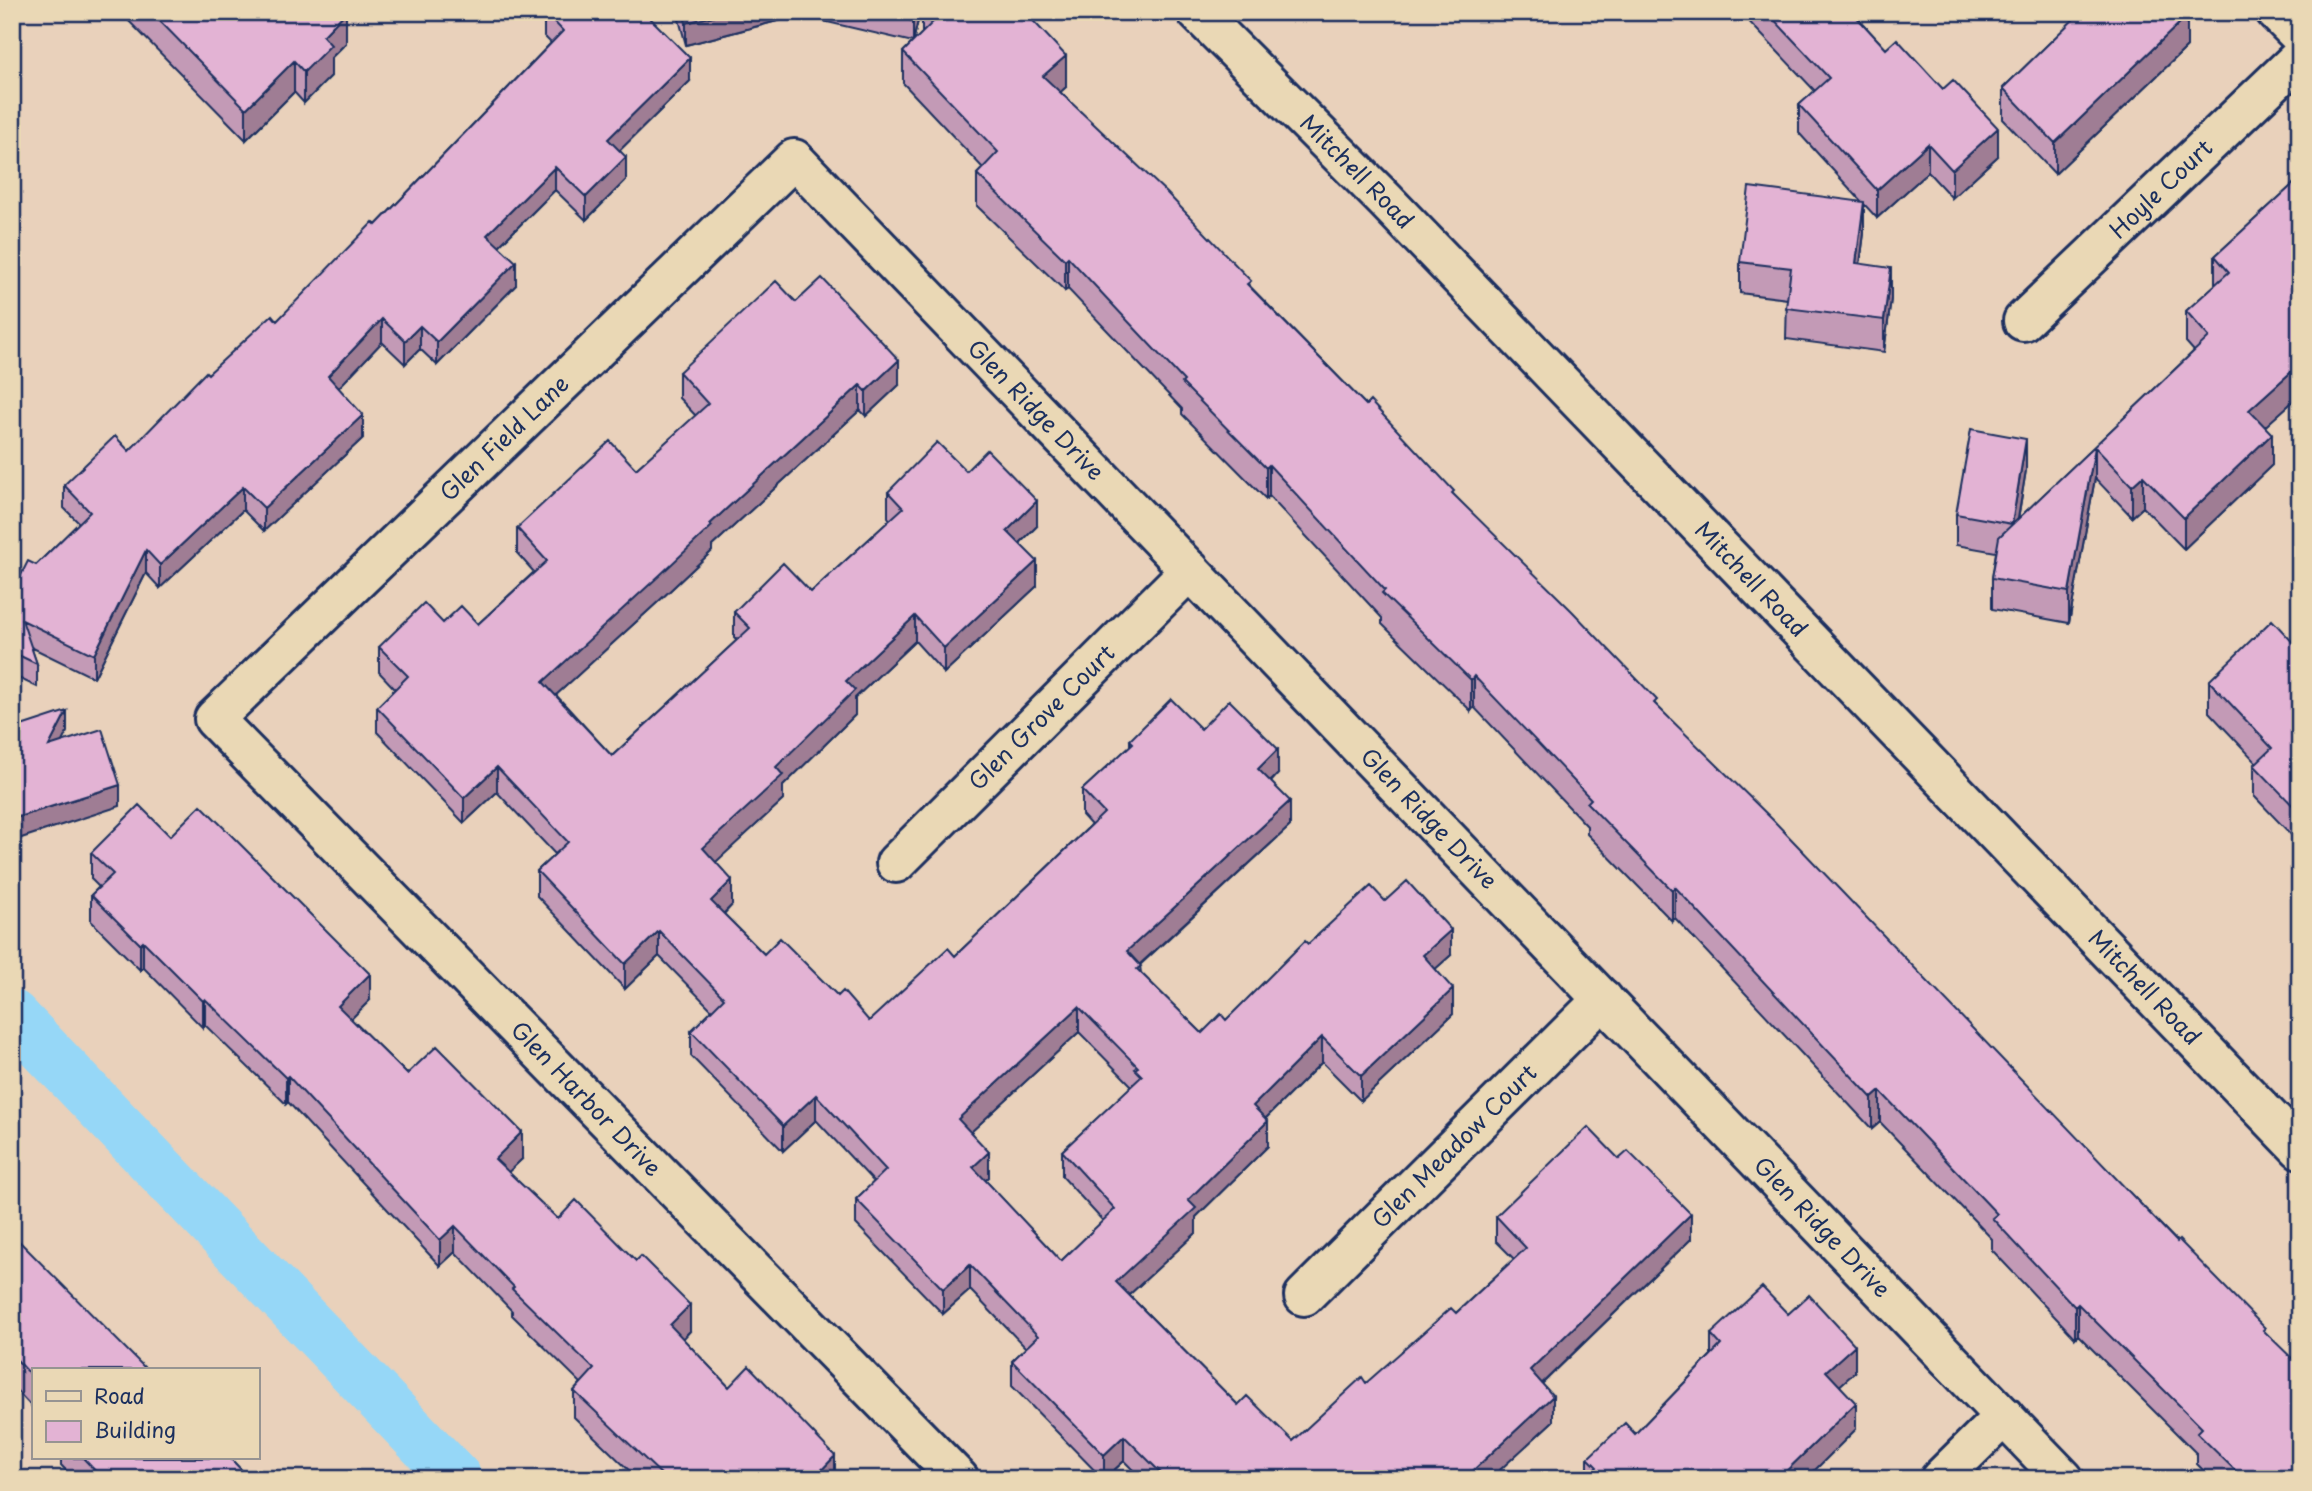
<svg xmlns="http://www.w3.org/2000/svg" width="2312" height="1491" font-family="'Playpen Sans',sans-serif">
  <rect width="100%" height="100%" fill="#e9d1bb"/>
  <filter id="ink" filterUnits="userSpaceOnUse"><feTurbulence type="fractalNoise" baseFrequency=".0143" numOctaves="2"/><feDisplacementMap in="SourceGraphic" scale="14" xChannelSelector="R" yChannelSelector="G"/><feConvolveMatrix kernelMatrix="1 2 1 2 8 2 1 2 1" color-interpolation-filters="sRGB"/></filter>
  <g filter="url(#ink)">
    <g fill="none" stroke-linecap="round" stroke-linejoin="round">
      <path stroke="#96d7f7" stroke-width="51" d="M 12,1015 L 457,1479"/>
      <g stroke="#1b2f5e" stroke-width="44">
        <g id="street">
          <path d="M 2276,12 L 2300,36"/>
          <path id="s1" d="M 2023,321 L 2300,57"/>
          <path id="s2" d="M 896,863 L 1190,570"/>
          <path id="s3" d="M 1304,1296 L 1603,999"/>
          <path id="s4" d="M 959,1479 L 214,719 L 794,159 L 2064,1479"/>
          <path d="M 1940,1479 L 2004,1416"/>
        </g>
      </g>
      <g stroke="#1b2f5e" stroke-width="44">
        <g id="secondary">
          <path id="s5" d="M 1197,12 L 1385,200 L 2300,1149"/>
        </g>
      </g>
      <use href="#street" stroke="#ead8b5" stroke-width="38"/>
      <use href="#secondary" stroke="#ead8b5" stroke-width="38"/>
    </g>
    <path fill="#c39ab6" stroke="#1b2f5e" stroke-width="2" fill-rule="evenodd" d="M 120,12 L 346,12 L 346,43 L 331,58 L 331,76 L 304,103 L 294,92 L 246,140 Z
      M 677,12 L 781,12 L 781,20 L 686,45 Z
      M 793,12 L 920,12 L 913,42 L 922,33 L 922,14 L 1025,12 L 1066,87 L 1060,92 L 1454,495 L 1657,706 L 2265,1332 L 2300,1479 L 2212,1479 L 2197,1464 L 2197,1454 L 2078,1335 L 2075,1338 L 1992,1250 L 1992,1239 L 1880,1122 L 1872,1129 L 1675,918 L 1672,921 L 1587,834 L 1587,826 L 1474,707 L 1471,711 L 1382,624 L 1382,618 L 1269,496 L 1266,499 L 1182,414 L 1182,409 L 1068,289 L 1065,291 L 977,206 L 977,174 L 983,168 L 903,83 L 903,52 L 913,42 L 793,14 Z
      M 1740,12 L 1852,12 L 1886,49 L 1998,156 L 1952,198 L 1928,172 L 1877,218 L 1864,204 L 1864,233 L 1860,264 L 1891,299 L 1884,352 L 1786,339 L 1787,299 L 1740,293 L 1740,262 L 1862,202 L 1799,133 L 1799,105 L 1815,91 Z
      M 2067,12 L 2183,12 L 2187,47 L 2055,174 L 2003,119 L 2003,88 L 2074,19 Z
      M 544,13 L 690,81 L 620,150 L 626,180 L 586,220 L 555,190 L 499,246 L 516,285 L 437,365 L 420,349 L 405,364 L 382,342 L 338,388 L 363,438 L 264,531 L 243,510 L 160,588 L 146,573 L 94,678 L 31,647 L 37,664 L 37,687 L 12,675 L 12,589 L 13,591 L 36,565 L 79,523 L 64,508 L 64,485 L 129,451 L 208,374 L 277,321 L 376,225 L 551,43 L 544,36 Z
      M 2300,178 L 2300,395 L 2265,426 L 2272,465 L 2184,549 L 2143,507 L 2132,517 L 2095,478 L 2069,623 L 1992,609 L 1992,578 L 1996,552 L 1956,545 L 1956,514 L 2026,470 L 2018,519 L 2194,351 L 2186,342 L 2186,311 L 2215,285 L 2215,256 Z
      M 796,302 L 899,385 L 866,416 L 860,410 L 712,546 L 712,551 L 660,600 L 556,695 L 612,756 L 737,640 L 734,637 L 734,612 L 811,592 L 890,520 L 888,517 L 888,492 L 966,471 L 1037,526 L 1019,544 L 1037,586 L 944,673 L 915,641 L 855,698 L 855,715 L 783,786 L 783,800 L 715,862 L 732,905 L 724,914 L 764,954 L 838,996 L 869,1021 L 955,956 L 1091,825 L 1082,815 L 1082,790 L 1130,746 L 1130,740 L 1201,729 L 1278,774 L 1271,782 L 1290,826 L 1140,965 L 1141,973 L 1202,1033 L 1226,1020 L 1308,944 L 1385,901 L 1451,955 L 1435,969 L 1453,1014 L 1361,1101 L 1322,1062 L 1266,1118 L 1268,1146 L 1196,1217 L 1196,1233 L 1129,1295 L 1238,1405 L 1293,1441 L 1456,1313 L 1514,1259 L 1496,1241 L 1496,1216 L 1691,1239 L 1542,1384 L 1553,1421 L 1490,1479 L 1142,1479 L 1124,1461 L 1105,1479 L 1103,1479 L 1012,1386 L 1012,1361 L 1026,1348 L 970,1290 L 943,1314 L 856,1224 L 856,1199 L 874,1182 L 816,1120 L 783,1151 L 691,1056 L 691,1031 L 712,1010 L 659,956 L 625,989 L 537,896 L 537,871 L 555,854 L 497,792 L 464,823 L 377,732 L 377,707 L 395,689 L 379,672 L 379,647 L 443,623 L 478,624 L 534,572 L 517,553 L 517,528 L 636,469 L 696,416 L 679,398 L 679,372 ZM 1079,1032 L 1132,1086 L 1062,1151 L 1062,1176 L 1103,1221 L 1061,1261 L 985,1180 L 989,1177 L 971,1132 Z
      M 2300,650 L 2300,844 L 2254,796 L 2254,765 L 2257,763 L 2209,712 L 2209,681 Z
      M 170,836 L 370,1000 L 351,1019 L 407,1074 L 522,1159 L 508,1172 L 558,1219 L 690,1331 L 683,1339 L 729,1387 L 835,1479 L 638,1479 L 574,1417 L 574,1391 L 581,1383 L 512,1315 L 512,1311 L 455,1252 L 440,1266 L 288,1102 L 286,1104 L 205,1025 L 203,1028 L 143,967 L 140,970 L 91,921 L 91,895 L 99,887 L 91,879 L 91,853 Z
      M 12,1234 L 33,1370 L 33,1408 L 16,1390 L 12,1394 Z
      M 1711,1334 L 1855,1372 L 1840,1385 L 1856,1429 L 1806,1479 L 1586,1479 L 1588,1476 L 1588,1458 L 1635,1434 L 1711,1355 Z
      M 61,1458 L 230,1458 L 250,1479 L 74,1479 L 61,1465 Z"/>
    <path fill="#9f7d94" stroke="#1b2f5e" stroke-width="2" d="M 346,12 L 346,43 L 331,58 L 331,76 L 304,103 L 304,72 L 323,36 Z
      M 728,12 L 781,12 L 781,20 L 686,45 L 686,23 Z
      M 915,12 L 920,12 L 913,42 L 913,21 Z
      M 2187,16 L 2187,47 L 2055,174 L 2055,143 Z
      M 1066,56 L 1066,87 L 1043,108 L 1043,76 Z
      M 690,58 L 690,81 L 608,162 L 608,139 Z
      M 294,61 L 294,92 L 246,140 L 246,109 Z
      M 1998,128 L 1998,156 L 1952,198 L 1952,170 Z
      M 1928,144 L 1928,172 L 1877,218 L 1877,190 Z
      M 626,157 L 626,180 L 586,220 L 586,197 Z
      M 555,167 L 555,190 L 487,258 L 487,235 Z
      M 1864,202 L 1864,233 L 1856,295 L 1856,263 Z
      M 1068,257 L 1068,289 L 1065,291 L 1065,260 Z
      M 516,262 L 516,285 L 437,365 L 437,342 Z
      M 1891,268 L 1891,299 L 1884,352 L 1884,320 Z
      M 382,319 L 382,342 L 328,399 L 328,376 Z
      M 420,326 L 420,349 L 405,364 L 405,341 Z
      M 899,360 L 899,385 L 866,416 L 866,391 Z
      M 2300,364 L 2300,395 L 2249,441 L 2249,410 Z
      M 860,385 L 860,410 L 712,546 L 712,551 L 660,600 L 543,707 L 543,682 L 710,524 Z
      M 363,415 L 363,438 L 264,531 L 264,508 Z
      M 2272,434 L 2272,465 L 2184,549 L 2184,518 Z
      M 2026,439 L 2026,470 L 2012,555 L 2012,524 Z
      M 2095,447 L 2095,478 L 2069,623 L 2069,592 Z
      M 1269,465 L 1269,496 L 1266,499 L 1266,468 Z
      M 2143,476 L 2143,507 L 2132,517 L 2132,486 Z
      M 243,487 L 243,510 L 160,588 L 160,565 Z
      M 1037,501 L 1037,526 L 1007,556 L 1007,531 Z
      M 146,550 L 146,573 L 94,678 L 94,655 Z
      M 1037,561 L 1037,586 L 944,673 L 944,648 Z
      M 915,616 L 915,641 L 855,698 L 855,715 L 783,786 L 783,800 L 703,874 L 703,848 L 776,767 L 846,681 Z
      M 1474,676 L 1474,707 L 1471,711 L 1471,680 Z
      M 67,711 L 67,732 L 49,767 L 49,746 Z
      M 1278,749 L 1278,774 L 1258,794 L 1258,769 Z
      M 497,767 L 497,792 L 464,823 L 464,798 Z
      M 120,785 L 120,806 L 12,841 L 12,819 Z
      M 1290,801 L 1290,826 L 1127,976 L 1127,951 Z
      M 732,880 L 732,905 L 711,926 L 711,901 Z
      M 1675,887 L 1675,918 L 1672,921 L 1672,890 Z
      M 1451,930 L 1451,955 L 1423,980 L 1423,955 Z
      M 659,931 L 659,956 L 625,989 L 625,964 Z
      M 143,941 L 143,967 L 140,970 L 140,944 Z
      M 370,974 L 370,1000 L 338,1032 L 338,1006 Z
      M 1453,989 L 1453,1014 L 1361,1101 L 1361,1076 Z
      M 205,999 L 205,1025 L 203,1028 L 203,1001 Z
      M 1079,1007 L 1079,1032 L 958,1144 L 958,1119 Z
      M 1322,1037 L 1322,1062 L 1253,1131 L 1253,1106 Z
      M 288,1076 L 288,1102 L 286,1104 L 286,1078 Z
      M 1880,1091 L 1880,1122 L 1872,1129 L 1872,1098 Z
      M 816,1095 L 816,1120 L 783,1151 L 783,1126 Z
      M 1268,1121 L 1268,1146 L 1196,1217 L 1196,1233 L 1116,1307 L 1116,1282 L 1188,1200 Z
      M 522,1132 L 522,1159 L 495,1185 L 495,1159 Z
      M 989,1152 L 989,1177 L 973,1192 L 973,1167 Z
      M 1691,1214 L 1691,1239 L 1530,1395 L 1530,1370 Z
      M 455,1226 L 455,1252 L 440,1266 L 440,1240 Z
      M 970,1265 L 970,1290 L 943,1314 L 943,1289 Z
      M 2078,1304 L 2078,1335 L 2075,1338 L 2075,1307 Z
      M 690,1305 L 690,1331 L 670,1351 L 670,1325 Z
      M 1855,1345 L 1855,1372 L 1826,1398 L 1826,1371 Z
      M 16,1359 L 16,1390 L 12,1394 L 12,1363 Z
      M 1553,1396 L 1553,1421 L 1490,1479 L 1464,1479 Z
      M 1856,1403 L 1856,1429 L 1806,1479 L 1778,1479 Z
      M 1124,1436 L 1124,1461 L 1104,1479 L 1104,1455 Z
      M 835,1456 L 835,1479 L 813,1479 Z"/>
    <path fill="#e3b3d4" stroke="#1b2f5e" stroke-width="2" fill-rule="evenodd" d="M 151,12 L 346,12 L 323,36 L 331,45 L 304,72 L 294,61 L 246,109 Z
      M 545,12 L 644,12 L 690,58 L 608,139 L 626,157 L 586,197 L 555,167 L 487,235 L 516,262 L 437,342 L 420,326 L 405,341 L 382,319 L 328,376 L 363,415 L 264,508 L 243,487 L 160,565 L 146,550 L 94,655 L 22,620 L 37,664 L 12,652 L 12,589 L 13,591 L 28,561 L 36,565 L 90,512 L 64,485 L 115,436 L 129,451 L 206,372 L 208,374 L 272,315 L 277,321 L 373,222 L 376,225 L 563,31 Z
      M 683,12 L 728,12 L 686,23 Z
      M 876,12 L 915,12 L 913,21 Z
      M 924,12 L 1025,12 L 1066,56 L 1043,76 L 1167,193 L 1251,281 L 1247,284 L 1366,405 L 1370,401 L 1454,491 L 1452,493 L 1572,611 L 1657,700 L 1654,703 L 1774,821 L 2177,1242 L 2179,1240 L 2265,1328 L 2263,1330 L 2300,1366 L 2300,1479 L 2244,1479 L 2197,1433 L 2202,1428 L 2078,1304 L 2075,1307 L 1992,1218 L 1997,1214 L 1880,1091 L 1872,1098 L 1675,887 L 1672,890 L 1587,803 L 1591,799 L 1474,676 L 1471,680 L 1382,593 L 1385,590 L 1269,465 L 1266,468 L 1182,383 L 1184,381 L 1068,257 L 1065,260 L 977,174 L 998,152 L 903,52 L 938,17 L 922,14 Z
      M 1767,12 L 1852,12 L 1886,49 L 1897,39 L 1943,89 L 1953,80 L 1998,128 L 1952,170 L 1928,144 L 1877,190 L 1799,105 L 1829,78 Z
      M 2081,12 L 2183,12 L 2187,16 L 2055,143 L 2003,88 Z
      M 2300,178 L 2300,364 L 2249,410 L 2272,434 L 2184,518 L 2143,476 L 2132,486 L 2095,447 L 2069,592 L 1992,578 L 1999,537 L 2209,337 L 2186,311 L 2229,272 L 2215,256 Z
      M 1749,187 L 1864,202 L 1856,263 L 1891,268 L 1884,320 L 1786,308 L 1791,268 L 1740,262 Z
      M 822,278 L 899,360 L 866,391 L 860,385 L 710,524 L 712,526 L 660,575 L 543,682 L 612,756 L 750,628 L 734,612 L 783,563 L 811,592 L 903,508 L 888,492 L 937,442 L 966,471 L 987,450 L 1037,501 L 1007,531 L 1037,561 L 944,648 L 915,616 L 846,681 L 855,690 L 776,767 L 783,775 L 703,848 L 732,880 L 711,901 L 764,954 L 780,938 L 838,996 L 843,991 L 869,1021 L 948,948 L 955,956 L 1104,813 L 1082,790 L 1133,743 L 1130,740 L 1171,699 L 1201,729 L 1229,700 L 1278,749 L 1258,769 L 1290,801 L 1127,951 L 1141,966 L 1137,969 L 1202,1033 L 1221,1014 L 1226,1020 L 1305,941 L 1308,944 L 1371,886 L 1385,901 L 1407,881 L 1451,930 L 1423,955 L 1453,989 L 1361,1076 L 1322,1037 L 1253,1106 L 1268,1121 L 1188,1200 L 1196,1208 L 1116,1282 L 1238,1405 L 1247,1396 L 1293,1441 L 1362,1377 L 1366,1383 L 1451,1308 L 1456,1313 L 1526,1248 L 1496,1216 L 1588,1127 L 1619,1159 L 1628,1151 L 1691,1214 L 1530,1370 L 1553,1396 L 1464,1479 L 1167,1479 L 1124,1436 L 1104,1455 L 1012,1361 L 1038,1336 L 970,1265 L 943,1289 L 856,1199 L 886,1170 L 816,1095 L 783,1126 L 691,1031 L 724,998 L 659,931 L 625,964 L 537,871 L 568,842 L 497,767 L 464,798 L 377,707 L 408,676 L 379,647 L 424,603 L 443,623 L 461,606 L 478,624 L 547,561 L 517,528 L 610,441 L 636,469 L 708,404 L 679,372 L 776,281 L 796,302 ZM 1079,1007 L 1138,1067 L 1135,1069 L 1142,1076 L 1062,1151 L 1115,1209 L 1061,1261 L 973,1167 L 989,1152 L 958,1119 Z
      M 1971,429 L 2026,439 L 2012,524 L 1956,514 Z
      M 2272,620 L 2300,650 L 2300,813 L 2254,765 L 2272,748 L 2209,681 Z
      M 67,711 L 49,746 L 102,729 L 120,785 L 12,819 L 12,729 Z
      M 139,805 L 170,836 L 201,805 L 370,974 L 338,1006 L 407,1074 L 437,1046 L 522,1132 L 495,1159 L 558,1219 L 576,1200 L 636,1261 L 641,1256 L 690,1305 L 670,1325 L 729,1387 L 749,1366 L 835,1456 L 813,1479 L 666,1479 L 574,1391 L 594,1369 L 512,1289 L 514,1287 L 455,1226 L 440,1240 L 288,1076 L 286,1078 L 205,999 L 203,1001 L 143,941 L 140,944 L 91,895 L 113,874 L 91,853 Z
      M 12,1234 L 147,1370 L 33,1370 L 33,1377 L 16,1359 L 12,1363 Z
      M 1762,1287 L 1788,1314 L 1809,1295 L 1855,1345 L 1826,1371 L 1856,1403 L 1778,1479 L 1749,1479 L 1744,1474 L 1738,1479 L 1586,1479 L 1597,1467 L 1588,1458 L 1625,1423 L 1635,1434 L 1721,1345 L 1711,1334 Z
      M 83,1458 L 230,1458 L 250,1479 L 103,1479 Z"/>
  </g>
  <g text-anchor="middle" stroke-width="6" stroke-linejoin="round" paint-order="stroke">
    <g font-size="23" fill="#1b2f5e" stroke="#ead8b5">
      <text dy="8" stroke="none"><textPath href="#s5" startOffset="226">Mitchell Road</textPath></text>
      <text dy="8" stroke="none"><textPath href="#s1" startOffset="191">Hoyle Court</textPath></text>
      <text dy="8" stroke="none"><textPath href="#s4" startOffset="2219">Glen Ridge Drive</textPath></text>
      <text dy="8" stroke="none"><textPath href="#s4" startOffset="1468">Glen Field Lane</textPath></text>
      <text dy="8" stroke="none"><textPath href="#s5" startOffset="793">Mitchell Road</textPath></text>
      <text dy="8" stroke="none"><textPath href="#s2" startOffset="206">Glen Grove Court</textPath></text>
      <text dy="8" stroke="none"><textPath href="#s4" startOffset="2786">Glen Ridge Drive</textPath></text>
      <text dy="8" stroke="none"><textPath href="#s5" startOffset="1360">Mitchell Road</textPath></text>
      <text transform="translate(586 1099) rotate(46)" y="8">Glen Harbor Drive</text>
      <text dy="8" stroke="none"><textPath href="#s3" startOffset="212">Glen Meadow Court</textPath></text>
      <text dy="8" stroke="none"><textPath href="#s4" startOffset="3353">Glen Ridge Drive</textPath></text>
    </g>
  </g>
  <rect width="2312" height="1491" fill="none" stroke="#ead8b5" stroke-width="42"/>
  <rect x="21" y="21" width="2270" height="1449" fill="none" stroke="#1b2f5e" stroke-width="2.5" filter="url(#ink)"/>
  <rect x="32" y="1368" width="228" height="91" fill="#ead8b5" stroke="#979492" stroke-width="2"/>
  <rect x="46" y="1391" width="35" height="10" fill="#ead8b5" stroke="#979492" stroke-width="2"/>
  <text x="94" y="1404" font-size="21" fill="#1b2f5e">Road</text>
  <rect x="46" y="1421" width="35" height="21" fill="#e3b3d4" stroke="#979492" stroke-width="2"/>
  <text x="94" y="1438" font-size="21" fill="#1b2f5e">Building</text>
</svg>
